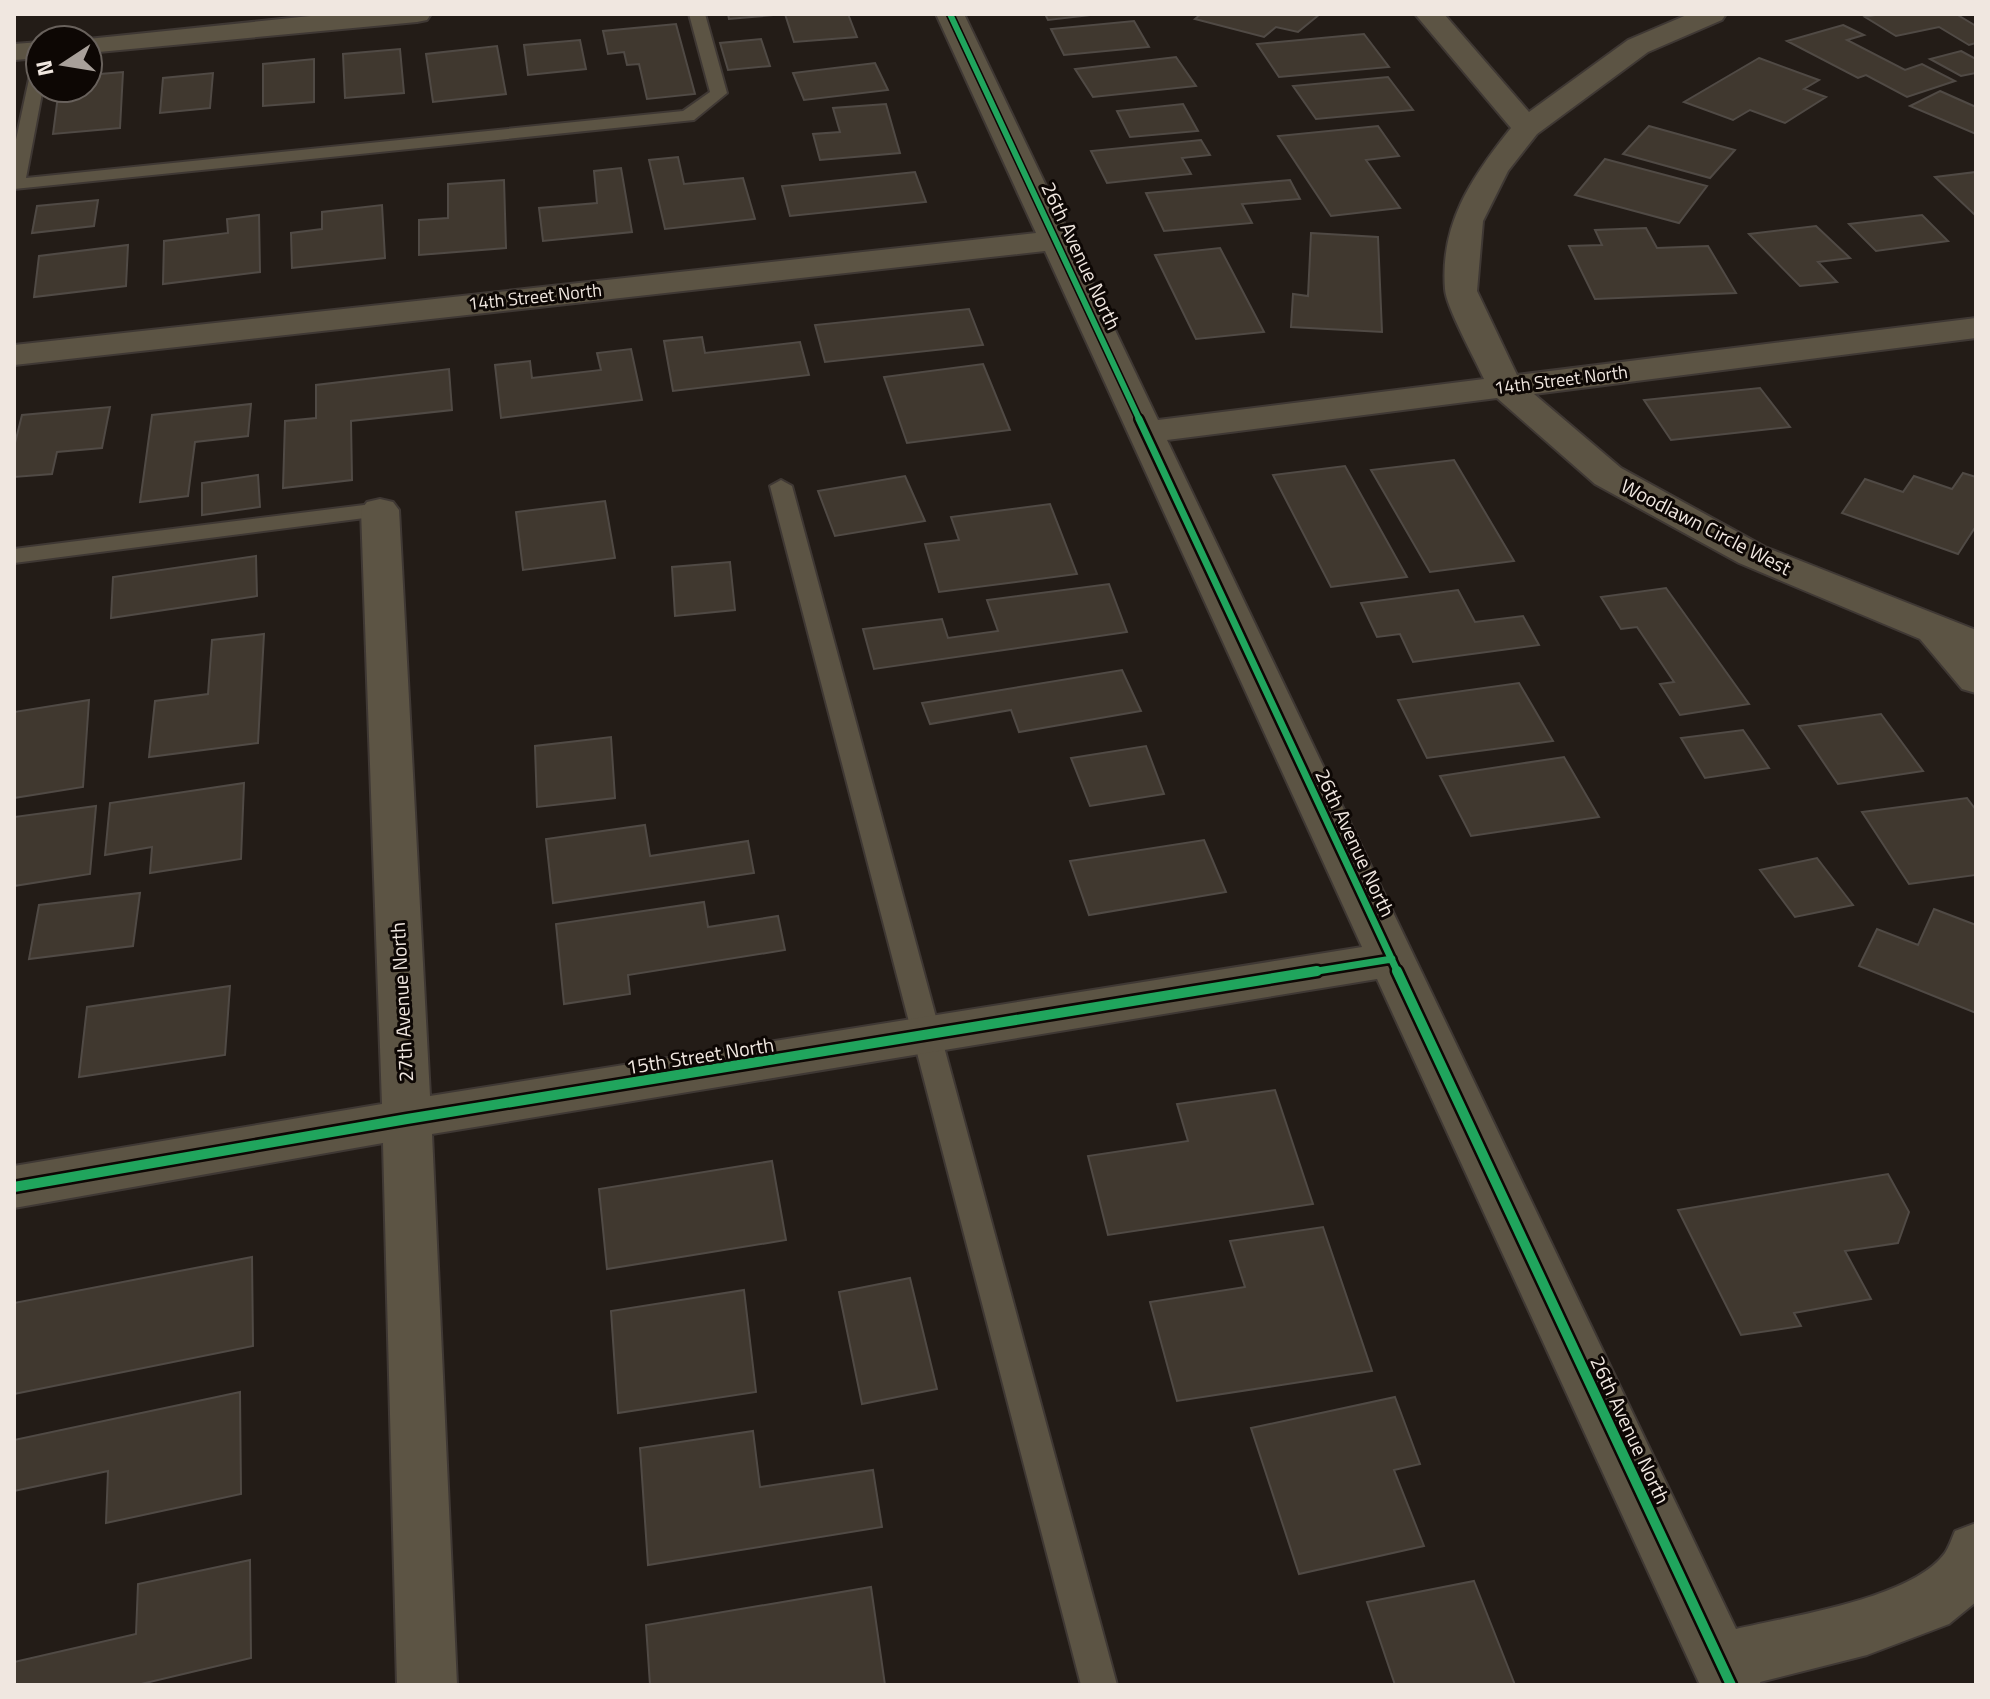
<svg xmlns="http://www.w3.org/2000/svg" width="1990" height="1699" font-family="'Titillium Web',sans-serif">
  <rect width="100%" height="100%" fill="#231c17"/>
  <path fill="#40382f" stroke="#504a45" stroke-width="2" d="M 728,14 L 785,14 L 729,19 Z
    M 785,14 L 848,14 L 857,37 L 794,42 Z
    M 1045,14 L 1099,14 L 1048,20 Z
    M 1201,14 L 1320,14 L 1298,32 L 1276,27 L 1264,37 L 1195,19 Z
    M 1880,14 L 1956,14 L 1976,26 L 1976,43 L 1969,45 L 1939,27 L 1896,36 L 1865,17 Z
    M 1134,21 L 1149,47 L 1064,55 L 1051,29 Z
    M 676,24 L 695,94 L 647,99 L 639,64 L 627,65 L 624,52 L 608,54 L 603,31 Z
    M 1843,25 L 1864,35 L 1847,40 L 1905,70 L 1922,64 L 1955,81 L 1907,97 L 1866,75 L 1858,78 L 1787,41 Z
    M 1364,34 L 1389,67 L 1279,77 L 1257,44 Z
    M 761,39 L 770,66 L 728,70 L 720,43 Z
    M 580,40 L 586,69 L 528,75 L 524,45 Z
    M 497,46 L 506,94 L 433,102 L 426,54 Z
    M 400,49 L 404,93 L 345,98 L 343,54 Z
    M 1961,51 L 1976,59 L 1976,73 L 1961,76 L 1930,59 Z
    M 1176,57 L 1196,86 L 1093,97 L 1075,69 Z
    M 1759,58 L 1819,80 L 1804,89 L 1826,97 L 1785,123 L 1750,110 L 1733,120 L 1684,102 Z
    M 314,59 L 314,102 L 263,106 L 263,64 Z
    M 875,63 L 888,90 L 804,100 L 793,73 Z
    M 123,72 L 120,128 L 53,134 L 59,88 L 88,88 L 88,75 Z
    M 213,73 L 210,108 L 160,113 L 163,78 Z
    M 1388,77 L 1413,110 L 1316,119 L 1293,86 Z
    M 1940,91 L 1976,107 L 1976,134 L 1910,106 Z
    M 886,104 L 900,153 L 820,160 L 813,134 L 840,132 L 833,108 Z
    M 1183,104 L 1198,131 L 1130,137 L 1117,111 Z
    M 1378,126 L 1399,156 L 1366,160 L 1400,208 L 1331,216 L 1278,136 Z
    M 1649,126 L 1735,150 L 1710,178 L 1623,154 Z
    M 1201,140 L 1210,155 L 1182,158 L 1191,174 L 1107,183 L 1091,151 Z
    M 678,157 L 684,184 L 743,178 L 755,219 L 665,229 L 649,160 Z
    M 1605,159 L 1707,186 L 1679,223 L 1575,195 Z
    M 621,168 L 632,232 L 543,241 L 539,208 L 597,203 L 594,171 Z
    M 915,172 L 926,202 L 790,216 L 782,186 Z
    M 1976,172 L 1976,216 L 1935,177 Z
    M 504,180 L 506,248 L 419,255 L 419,220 L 448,218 L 448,184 Z
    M 1290,180 L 1300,199 L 1242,204 L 1252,223 L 1164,231 L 1146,193 Z
    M 98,200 L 94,226 L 32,233 L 37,206 Z
    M 382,205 L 385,258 L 292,268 L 291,233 L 322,229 L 322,212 Z
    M 259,215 L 260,272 L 163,284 L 164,241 L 228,233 L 227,219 Z
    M 1922,215 L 1948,241 L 1876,251 L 1849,224 Z
    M 1816,226 L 1850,258 L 1818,262 L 1837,282 L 1800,286 L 1749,234 Z
    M 1646,228 L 1657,248 L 1708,246 L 1736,293 L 1595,299 L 1569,246 L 1602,245 L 1595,230 Z
    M 1311,233 L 1378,237 L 1382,332 L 1291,327 L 1293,294 L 1308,296 Z
    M 128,245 L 126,286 L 34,297 L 39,256 Z
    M 1220,248 L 1264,332 L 1196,339 L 1155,255 Z
    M 969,309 L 983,345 L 825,362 L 815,325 Z
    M 702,337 L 705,353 L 800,342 L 809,375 L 673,391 L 664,341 Z
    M 631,349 L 642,400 L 501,418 L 495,365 L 530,361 L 532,378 L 601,370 L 597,353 Z
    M 983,364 L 1010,430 L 907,443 L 884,377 Z
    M 449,369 L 452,410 L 351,421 L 352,480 L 283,488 L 285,421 L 316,418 L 316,385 Z
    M 1760,388 L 1790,427 L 1671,440 L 1644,400 Z
    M 251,404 L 248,436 L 195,442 L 188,496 L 140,502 L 152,415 Z
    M 110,407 L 102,448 L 57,452 L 52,474 L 14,477 L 14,447 L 22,415 Z
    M 1454,460 L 1514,561 L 1430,572 L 1371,470 Z
    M 1345,466 L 1407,577 L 1331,587 L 1273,475 Z
    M 1963,473 L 1976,477 L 1976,526 L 1958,554 L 1842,513 L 1865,479 L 1903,492 L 1914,476 L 1952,489 Z
    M 258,475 L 260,507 L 202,515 L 202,483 Z
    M 905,476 L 925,521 L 835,536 L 818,491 Z
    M 605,501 L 615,558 L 523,570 L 516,512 Z
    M 1050,504 L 1077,574 L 939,592 L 925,544 L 959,540 L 951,517 Z
    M 256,556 L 257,596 L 111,618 L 113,577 Z
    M 730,562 L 735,610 L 675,616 L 672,567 Z
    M 1109,584 L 1127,632 L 874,669 L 863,629 L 942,619 L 948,638 L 998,631 L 987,600 Z
    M 1666,588 L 1749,704 L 1680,715 L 1660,684 L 1674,682 L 1637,627 L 1621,629 L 1601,597 Z
    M 1458,590 L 1475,622 L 1523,616 L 1539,645 L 1413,662 L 1400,634 L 1377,637 L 1361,603 Z
    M 264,634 L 258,743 L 149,757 L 155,701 L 208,694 L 212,640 Z
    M 1122,670 L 1141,711 L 1019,732 L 1011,710 L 930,724 L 922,703 Z
    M 1519,683 L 1553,741 L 1427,758 L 1398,700 Z
    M 89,700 L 83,787 L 14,798 L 14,712 Z
    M 1881,714 L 1923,771 L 1838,784 L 1799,726 Z
    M 1743,730 L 1769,768 L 1705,778 L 1681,738 Z
    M 611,737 L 615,798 L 537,807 L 535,746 Z
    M 1146,746 L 1164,794 L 1090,806 L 1071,758 Z
    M 1564,757 L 1599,817 L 1471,836 L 1440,776 Z
    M 244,783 L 241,859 L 150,873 L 152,847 L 105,855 L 110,803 Z
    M 1967,798 L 1976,810 L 1976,875 L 1909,884 L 1862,812 Z
    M 96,806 L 90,874 L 14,886 L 14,817 Z
    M 645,825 L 650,856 L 748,841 L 754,873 L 553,903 L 546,839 Z
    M 1204,840 L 1226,892 L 1089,915 L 1070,861 Z
    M 1817,858 L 1853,905 L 1795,917 L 1760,870 Z
    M 140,893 L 133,946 L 29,959 L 39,905 Z
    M 704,902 L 708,927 L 778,916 L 785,950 L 628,975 L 630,994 L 564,1004 L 556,924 Z
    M 1934,909 L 1976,925 L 1976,1013 L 1859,966 L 1877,929 L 1918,945 Z
    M 230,986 L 225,1055 L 79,1077 L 87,1007 Z
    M 1275,1090 L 1313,1204 L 1108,1235 L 1088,1156 L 1188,1141 L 1177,1104 Z
    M 772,1161 L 786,1240 L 607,1269 L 599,1189 Z
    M 1888,1174 L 1909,1212 L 1898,1243 L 1845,1251 L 1871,1299 L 1794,1313 L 1801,1326 L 1741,1335 L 1678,1210 Z
    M 1323,1227 L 1372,1371 L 1177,1401 L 1150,1302 L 1245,1287 L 1230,1241 Z
    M 252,1257 L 253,1346 L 14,1394 L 14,1303 Z
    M 910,1278 L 937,1389 L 862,1404 L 839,1292 Z
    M 744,1290 L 756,1392 L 618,1413 L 611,1311 Z
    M 240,1392 L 241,1494 L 106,1523 L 108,1471 L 14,1491 L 14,1440 Z
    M 1395,1397 L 1420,1464 L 1394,1470 L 1424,1546 L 1299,1574 L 1251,1428 Z
    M 753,1431 L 760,1487 L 873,1470 L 882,1527 L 648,1565 L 640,1448 Z
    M 250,1560 L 251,1658 L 137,1685 L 14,1685 L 14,1662 L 136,1634 L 138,1584 Z
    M 1474,1581 L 1515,1685 L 1395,1685 L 1367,1602 Z
    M 871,1587 L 885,1685 L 650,1685 L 646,1625 Z"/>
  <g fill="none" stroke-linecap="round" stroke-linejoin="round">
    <g stroke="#3f3834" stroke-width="4">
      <path id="service" d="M 689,14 L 705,14 L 727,93 L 694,120 L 14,189 L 14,149 L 34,56 L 40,55 L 40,88 L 43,88 L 26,178 L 683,111 L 710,92 Z
        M 781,480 L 792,486 L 1117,1685 L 1081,1685 L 770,486 Z
        M 380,503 L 388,505 L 391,510 L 388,515 L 14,563 L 14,549 Z"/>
    </g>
    <g stroke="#3f3834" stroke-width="4">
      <path id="minor" d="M 330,14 L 431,14 L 427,20 L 417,22 L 88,53 L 88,40 L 78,40 Z
        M 936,14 L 964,14 L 1158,420 L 1484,379 C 1475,359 1446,307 1445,289 C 1440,223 1472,177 1511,128 L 1415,14 L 1444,14 L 1529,112 L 1628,40 L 1689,14 L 1726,14 L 1722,20 L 1648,52 L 1537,134 L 1508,171 L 1483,221 L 1477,291 L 1517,375 L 1976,318 L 1976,338 L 1534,394 L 1621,468 L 1765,547 L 1976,630 L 1976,693 L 1962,689 L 1920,639 L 1739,563 L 1595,484 L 1497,398 L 1167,440 L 1736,1629 C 1790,1616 1912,1599 1945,1553 C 1949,1547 1952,1538 1955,1531 L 1976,1523 L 1976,1602 L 1949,1624 L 1928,1632 L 1867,1655 L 1760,1682 L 1761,1685 L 1700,1685 L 1377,979 L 432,1134 L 457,1685 L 397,1685 L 383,1143 L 14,1208 L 14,1166 L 382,1104 L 361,510 L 367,502 L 380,499 L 393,502 L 399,510 L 430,1096 L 1362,947 L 1045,251 L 14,365 L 14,345 L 1036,233 Z
        M 40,42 L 40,58 L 14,60 L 14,44 Z"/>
    </g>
    <use href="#service" fill="#5c5444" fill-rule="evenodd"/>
    <use href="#minor" fill="#5c5444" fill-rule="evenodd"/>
    <g stroke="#0d0704" stroke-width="9">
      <path id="cycleway-far2" d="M 950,14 L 1140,421"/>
    </g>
    <g stroke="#0d0704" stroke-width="12">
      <path id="cycleway-far1" d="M 1139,419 L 1398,973
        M 1305,973 L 1392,959"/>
    </g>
    <g stroke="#0d0704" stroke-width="15">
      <path id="cycleway" d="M 1397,971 L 1731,1685
        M 14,1187 L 407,1119 L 1317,971"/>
    </g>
    <use href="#cycleway-far2" stroke="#20a55d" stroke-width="6"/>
    <use href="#cycleway-far1" stroke="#20a55d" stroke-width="7"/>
    <use href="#cycleway" stroke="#20a55d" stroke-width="10"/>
  </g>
  <g text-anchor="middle" stroke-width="6" stroke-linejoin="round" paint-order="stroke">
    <g font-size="18" fill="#f0e7e0" stroke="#0d0704">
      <text transform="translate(535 297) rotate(-6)" y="6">14th Street North</text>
      <text transform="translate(1561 380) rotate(-7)" y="6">14th Street North</text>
    </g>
    <g font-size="20" fill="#f0e7e0" stroke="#0d0704">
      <text transform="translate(1081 256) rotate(65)" y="7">26th Avenue North</text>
      <text transform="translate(1706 527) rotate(27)" y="7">Woodlawn Circle West</text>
      <text transform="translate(1355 843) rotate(65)" y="7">26th Avenue North</text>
      <text transform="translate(402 1002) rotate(-93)" y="7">27th Avenue North</text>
      <text transform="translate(700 1056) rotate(-9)" y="7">15th Street North</text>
      <text transform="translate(1630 1430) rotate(65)" y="7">26th Avenue North</text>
    </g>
  </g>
  <rect width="1990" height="1699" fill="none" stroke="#f0e7e0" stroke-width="32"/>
  <g transform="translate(64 64) rotate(258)"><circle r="38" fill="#0d0704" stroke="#68615c" stroke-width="2"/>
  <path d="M0-6L14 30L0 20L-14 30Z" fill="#a8a09a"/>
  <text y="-12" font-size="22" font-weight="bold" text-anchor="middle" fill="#f0e7e0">N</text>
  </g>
</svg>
